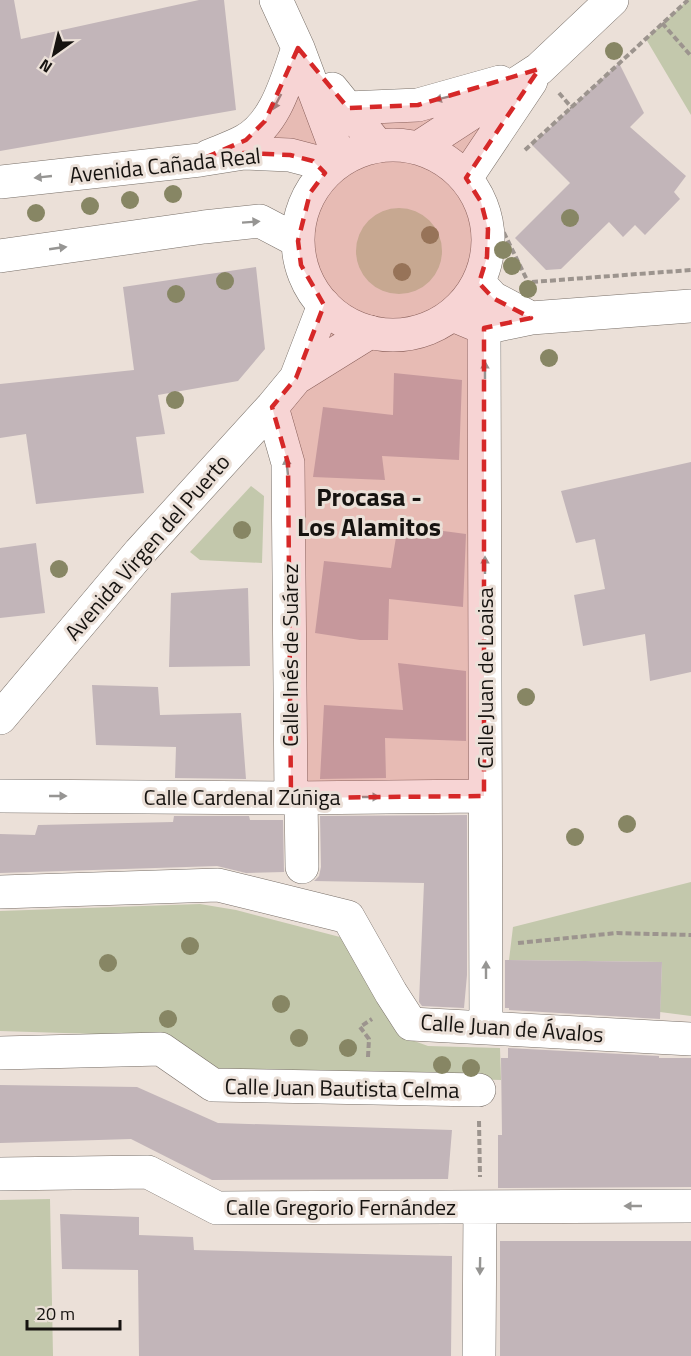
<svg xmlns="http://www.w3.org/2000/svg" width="691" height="1356" font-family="'Titillium Web',sans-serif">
  <rect width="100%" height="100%" fill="#ebe0d8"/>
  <path fill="#c3c8ac" d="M 688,0 L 691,0 L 691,115 L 646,39 Z
    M356 251a43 43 0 1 1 86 0a43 43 0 1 1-86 0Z
    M 251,486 L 264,496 L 262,563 L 200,560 L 190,552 Z
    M 691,882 L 691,1016 L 660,1012 L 662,962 L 509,960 L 513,927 Z
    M 200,904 L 236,910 L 340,937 L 351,944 L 406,1038 L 428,1046 L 500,1048 L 501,1080 L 210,1072 L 159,1036 L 0,1031 L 0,911 Z
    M 50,1199 L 53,1356 L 0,1356 L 0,1200 Z"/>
  <path fill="#c2b5b9" d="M 0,0 L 14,0 L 21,39 L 199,0 L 224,0 L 236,110 L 0,151 Z
    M 619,63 L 644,113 L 630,127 L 686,176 L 674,192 L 680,199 L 645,235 L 635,225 L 623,237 L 609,222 L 561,269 L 546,270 L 515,238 L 570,183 L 532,145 Z
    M 256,267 L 265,349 L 238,381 L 158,395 L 165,434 L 136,437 L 144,493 L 36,504 L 26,434 L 0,438 L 0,384 L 134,370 L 123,287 Z
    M 394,373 L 462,380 L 459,460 L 382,456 L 385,480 L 313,477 L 323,407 L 393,415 Z
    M 691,462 L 691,672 L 650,681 L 645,634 L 583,646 L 574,595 L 605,589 L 595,539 L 576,543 L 561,491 Z
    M 398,525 L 466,534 L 463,607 L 389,599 L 388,640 L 360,640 L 315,633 L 324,561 L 391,568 Z
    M 36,543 L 45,613 L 0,618 L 0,548 Z
    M 248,588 L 250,666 L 169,667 L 171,593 Z
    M 398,663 L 466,671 L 466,741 L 385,738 L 386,778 L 320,779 L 324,705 L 403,710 Z
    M 92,685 L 158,687 L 160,715 L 241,713 L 246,779 L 175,778 L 176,747 L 96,745 Z
    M 467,815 L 467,975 L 464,1008 L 422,1006 L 419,1002 L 424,883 L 314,881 L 319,876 L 321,867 L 320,816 Z
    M 174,816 L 249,816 L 250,820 L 283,820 L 284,872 L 246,873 L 217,866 L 0,873 L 0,834 L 35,835 L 38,825 L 173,822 Z
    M 505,960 L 662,962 L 660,1019 L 509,1010 L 509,1008 L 505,1008 Z
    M 508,1048 L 659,1056 L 659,1058 L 691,1058 L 691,1187 L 498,1188 L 498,1135 L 502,1135 L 501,1058 L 508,1058 Z
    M 0,1085 L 137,1087 L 218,1123 L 452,1130 L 448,1179 L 212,1180 L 131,1139 L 0,1143 Z
    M 60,1214 L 139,1217 L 139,1235 L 193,1237 L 194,1250 L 452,1256 L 451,1356 L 139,1356 L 138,1270 L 62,1269 Z
    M 500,1241 L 691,1241 L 691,1356 L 500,1356 Z"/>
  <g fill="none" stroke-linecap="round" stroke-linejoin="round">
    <g stroke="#786f68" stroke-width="34">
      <path id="minor" d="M 276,0 L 298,48 L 340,160
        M 332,89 L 378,146
        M 209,156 C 221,151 233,147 244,141 C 276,124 287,79 298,48
        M 479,283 L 493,298 L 531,318
        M 453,315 L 484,328 L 531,318 L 691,306
        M 484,328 L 486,1028
        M 296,378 L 324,305
        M 272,407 L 288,463 L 291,798
        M 0,718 L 140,552 L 272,407 L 296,378 L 370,332
        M 0,796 L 291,798 L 484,796
        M 301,797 L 302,867
        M 0,892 L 218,885 L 348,917 L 391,993 L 411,1024 L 691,1039
        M 0,1053 L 161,1049 L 213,1085 L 479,1090
        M 0,1174 L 148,1172 L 217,1208 L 691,1206
        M 479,1356 L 480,1208"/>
    </g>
    <g stroke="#786f68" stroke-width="34">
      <path id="major" d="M 348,108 L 418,105 L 500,82
        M298 240a95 95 0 1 1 190 0a95 95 0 1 1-190 0Z
        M 418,148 L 539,69 L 612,0
        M 466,178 L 531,81
        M 0,182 L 200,160 L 244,153 L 290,155 L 313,161 L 325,173
        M 0,256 L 204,227 L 260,221 L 298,241"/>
    </g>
    <path stroke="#9c948e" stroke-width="4" stroke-dasharray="6 3" stroke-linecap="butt" d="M 662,23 L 691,56
      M 559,93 L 572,108
      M 525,150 L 688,0
      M 488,200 L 527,280
      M 532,282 L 691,270
      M 518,943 L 617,933 L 691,935
      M 368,1057 L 369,1039 L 360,1027 L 372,1019
      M 479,1121 L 480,1177"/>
    <use href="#minor" stroke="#fff" stroke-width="33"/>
    <use href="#major" stroke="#fff" stroke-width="33"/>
  </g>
  <g fill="#878664">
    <circle cx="614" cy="51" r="9"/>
    <circle cx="173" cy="194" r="9"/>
    <circle cx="130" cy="200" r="9"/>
    <circle cx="90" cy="206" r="9"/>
    <circle cx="36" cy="213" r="9"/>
    <circle cx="570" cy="218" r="9"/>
    <circle cx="430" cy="235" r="9"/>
    <circle cx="503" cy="250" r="9"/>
    <circle cx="512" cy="266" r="9"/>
    <circle cx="402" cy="272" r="9"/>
    <circle cx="225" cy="281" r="9"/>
    <circle cx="528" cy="289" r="9"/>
    <circle cx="176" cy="294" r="9"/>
    <circle cx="549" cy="358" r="9"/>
    <circle cx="175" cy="400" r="9"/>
    <circle cx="242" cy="530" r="9"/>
    <circle cx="59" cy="569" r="9"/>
    <circle cx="526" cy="697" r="9"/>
    <circle cx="627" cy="824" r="9"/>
    <circle cx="575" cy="837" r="9"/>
    <circle cx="190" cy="946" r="9"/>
    <circle cx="108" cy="963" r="9"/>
    <circle cx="281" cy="1004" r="9"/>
    <circle cx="168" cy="1019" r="9"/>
    <circle cx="299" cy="1038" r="9"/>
    <circle cx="348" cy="1048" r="9"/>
    <circle cx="442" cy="1065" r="9"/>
    <circle cx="471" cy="1068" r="9"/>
  </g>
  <defs><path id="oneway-solid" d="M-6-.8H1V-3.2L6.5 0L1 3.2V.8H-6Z" transform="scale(1.5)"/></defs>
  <g fill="#969593">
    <use href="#oneway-solid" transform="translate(443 98) rotate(166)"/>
    <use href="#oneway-solid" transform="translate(277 102) rotate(118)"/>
    <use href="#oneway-solid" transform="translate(43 177) rotate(174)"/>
    <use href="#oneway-solid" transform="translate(251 222) rotate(-4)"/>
    <use href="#oneway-solid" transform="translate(58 248) rotate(-8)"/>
    <use href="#oneway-solid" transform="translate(485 370) rotate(-90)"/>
    <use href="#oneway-solid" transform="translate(287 466) rotate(-96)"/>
    <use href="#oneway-solid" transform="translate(485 565) rotate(-90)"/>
    <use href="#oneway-solid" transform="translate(58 796)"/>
    <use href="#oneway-solid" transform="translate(371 797)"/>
    <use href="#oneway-solid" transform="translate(486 970) rotate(-90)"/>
    <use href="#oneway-solid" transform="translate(633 1206) rotate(180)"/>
    <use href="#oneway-solid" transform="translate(480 1266) rotate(91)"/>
  </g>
  <path fill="#d62828" fill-opacity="0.2" stroke="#d62828" stroke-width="4.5" stroke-dasharray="12 8" stroke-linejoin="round" d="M 298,48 L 348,108 L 418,105 L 539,69 L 466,178 L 481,202 L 488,229 L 487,257 L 479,283 L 493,298 L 531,318 L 484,328 L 484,796 L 291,798 L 288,463 L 272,407 L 296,378 L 324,305 L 301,265 L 298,241 L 310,193 L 325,173 L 313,161 L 290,155 L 244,153 L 200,160 L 246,140 L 265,121 Z"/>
  <g text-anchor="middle" stroke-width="6" stroke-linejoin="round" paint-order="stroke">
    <g font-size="22" fill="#161310" stroke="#ebe0d8">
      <text transform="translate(165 165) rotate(-6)" y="8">Avenida Cañada Real</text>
      <text transform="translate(147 547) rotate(-49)" y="8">Avenida Virgen del Puerto</text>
      <text transform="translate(290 655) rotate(-90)" y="8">Calle Inés de Suárez</text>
      <text transform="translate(485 678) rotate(-90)" y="8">Calle Juan de Loaisa</text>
      <text x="242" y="805">Calle Cardenal Zúñiga</text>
      <text transform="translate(512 1028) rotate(4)" y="8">Calle Juan de Ávalos</text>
      <text transform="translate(342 1088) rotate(1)" y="8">Calle Juan Bautista Celma</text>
      <text x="341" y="1215">Calle Gregorio Fernández</text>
    </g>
    <g font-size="26" font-weight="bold" fill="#161310" stroke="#ebe0d8">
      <text x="369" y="506">Procasa -<tspan x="369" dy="30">Los Alamitos</tspan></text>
    </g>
  </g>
  <g transform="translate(54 54) rotate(214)" stroke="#ebe0d8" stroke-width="4.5" paint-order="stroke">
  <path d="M0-4.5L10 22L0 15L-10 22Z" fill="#161310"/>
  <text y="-9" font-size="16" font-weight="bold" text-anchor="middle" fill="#161310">N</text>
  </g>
  <path d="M27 1320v9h93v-9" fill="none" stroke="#161310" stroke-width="3"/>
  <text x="36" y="1320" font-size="18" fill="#161310" stroke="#ebe0d8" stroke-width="4.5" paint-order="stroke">20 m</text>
</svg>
